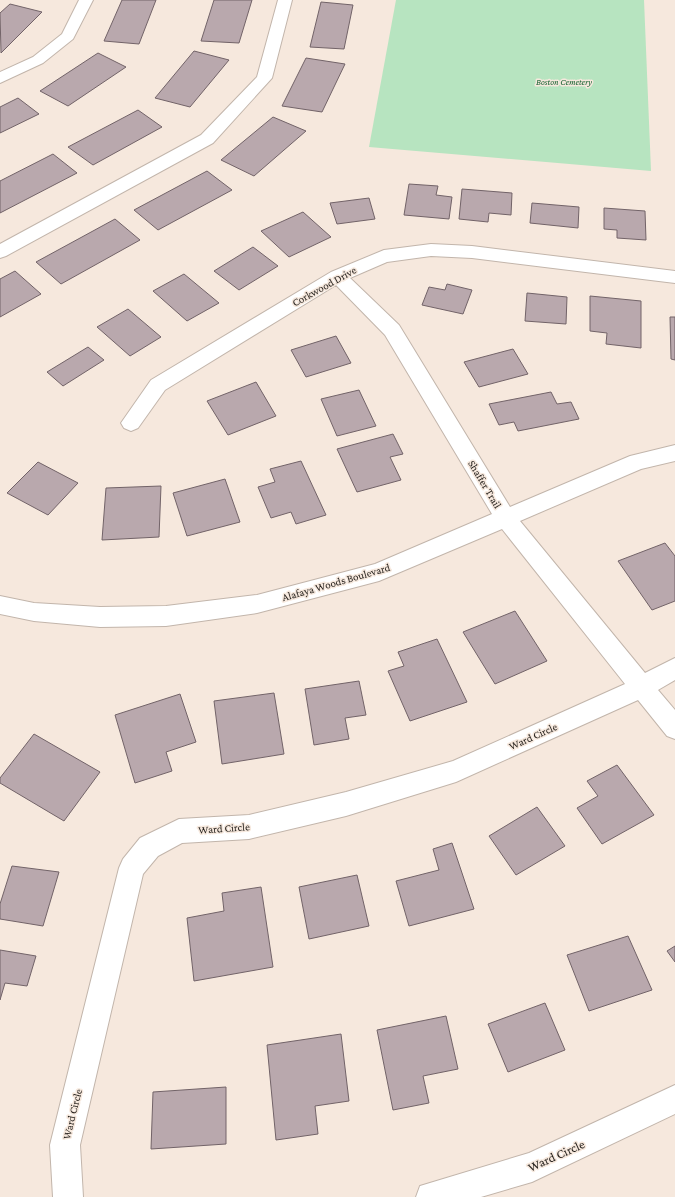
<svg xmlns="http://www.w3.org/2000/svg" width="675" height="1197" font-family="'Crimson Pro',serif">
  <rect width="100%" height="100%" fill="#f6e8dd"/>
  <path fill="#b7e4c0" d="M 396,0 L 644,0 L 651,171 L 369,147 Z"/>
  <path fill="#b9a8ad" stroke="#726368" d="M 122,0 L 156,0 L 139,44 L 104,41 Z
    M 214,0 L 252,0 L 239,43 L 201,41 Z
    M 321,2 L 353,5 L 344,49 L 310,47 Z
    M 10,4 L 42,12 L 1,53 L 0,13 Z
    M 194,51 L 229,60 L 190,107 L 155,98 Z
    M 98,53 L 126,67 L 68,106 L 40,91 Z
    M 306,58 L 345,64 L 322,112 L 282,106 Z
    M 18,98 L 39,114 L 0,133 L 0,107 Z
    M 138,110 L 162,127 L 93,165 L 68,147 Z
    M 273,117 L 306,131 L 254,176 L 221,160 Z
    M 53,154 L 77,173 L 0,213 L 0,181 Z
    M 207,171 L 232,190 L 158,230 L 134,210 Z
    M 409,184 L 438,186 L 436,195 L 452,197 L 449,219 L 404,215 Z
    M 462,189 L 512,193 L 511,215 L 489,213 L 488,222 L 459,219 Z
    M 369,198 L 375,219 L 337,224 L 330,203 Z
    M 532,203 L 579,207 L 578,228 L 530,223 Z
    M 604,208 L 645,211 L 646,240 L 617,238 L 617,230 L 604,229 Z
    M 303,212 L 331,237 L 289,257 L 261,231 Z
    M 115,219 L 140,240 L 61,284 L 36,262 Z
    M 253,247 L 278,266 L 239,290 L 214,271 Z
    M 15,271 L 41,294 L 0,317 L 0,279 Z
    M 184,274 L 219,303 L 187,321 L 153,291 Z
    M 447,284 L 472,290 L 463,314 L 422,305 L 429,287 L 445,290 Z
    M 527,293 L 567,297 L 566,324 L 525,321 Z
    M 590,296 L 641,301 L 641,348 L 606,344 L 607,333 L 590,331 Z
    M 128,309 L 161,337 L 130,356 L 97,327 Z
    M 670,317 L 675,317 L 675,360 L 671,359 Z
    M 336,336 L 351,363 L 306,377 L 291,350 Z
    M 88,347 L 104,360 L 63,386 L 47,372 Z
    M 513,349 L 528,374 L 479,387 L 464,362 Z
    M 256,382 L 276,416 L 228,435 L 207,401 Z
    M 359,390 L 376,426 L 337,436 L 321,399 Z
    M 551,392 L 557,404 L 571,402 L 579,419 L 518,431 L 514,422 L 499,425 L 489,404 Z
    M 393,434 L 403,454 L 390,457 L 401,480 L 357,492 L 337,449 Z
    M 301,461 L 326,515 L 296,524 L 291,512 L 271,518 L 258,487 L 275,482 L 270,469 Z
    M 38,462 L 78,483 L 48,515 L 7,493 Z
    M 225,479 L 240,522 L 187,536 L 173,493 Z
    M 161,486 L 159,537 L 102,540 L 106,488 Z
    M 665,543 L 675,556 L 675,601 L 652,610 L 618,561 Z
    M 515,611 L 547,661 L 495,684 L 463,632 Z
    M 437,639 L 467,702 L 410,721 L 388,671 L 404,666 L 398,652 Z
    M 359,681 L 366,715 L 345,718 L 349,739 L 314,745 L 305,689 Z
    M 274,693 L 284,754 L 222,764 L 214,701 Z
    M 180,694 L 196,742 L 166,752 L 172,771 L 135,783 L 115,715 Z
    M 34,734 L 100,772 L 64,821 L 0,783 L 0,778 Z
    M 617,765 L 654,815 L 602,844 L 577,808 L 598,796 L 587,781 Z
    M 537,807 L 565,846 L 516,875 L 489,836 Z
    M 452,843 L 474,909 L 409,926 L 396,881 L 439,870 L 433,849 Z
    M 12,866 L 59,872 L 43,926 L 0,919 L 0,904 Z
    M 357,875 L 369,926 L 309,939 L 299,887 Z
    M 261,887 L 273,967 L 194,981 L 187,918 L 224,911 L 222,893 Z
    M 628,936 L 652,990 L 589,1011 L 567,955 Z
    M 675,946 L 675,962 L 667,951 Z
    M 0,950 L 36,956 L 27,986 L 5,983 L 0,1000 Z
    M 545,1003 L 565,1050 L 508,1072 L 488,1024 Z
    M 446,1016 L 458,1069 L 423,1076 L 429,1103 L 393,1110 L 377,1030 Z
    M 341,1034 L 349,1101 L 315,1106 L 318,1134 L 276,1140 L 267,1045 Z
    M 226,1087 L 226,1144 L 151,1149 L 153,1092 Z"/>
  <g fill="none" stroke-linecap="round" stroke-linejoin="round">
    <g stroke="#c2b5ab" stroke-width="2">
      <path id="minor" d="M 79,0 L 93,0 L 73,39 L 43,63 L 0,83 L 0,72 L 33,57 L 62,34 Z
        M 278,0 L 292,0 L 272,78 L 213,143 L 6,256 L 0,258 L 0,244 L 201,135 L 257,77 Z
        M 431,244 L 472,246 L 675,271 L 675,283 L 472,258 L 431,256 L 387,262 L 350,278 L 399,325 L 510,507 L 630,456 L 675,445 L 675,461 L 641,469 L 520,521 L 645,673 L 675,658 L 675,680 L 658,690 L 675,710 L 675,739 L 667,736 L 638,700 L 456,782 L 346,816 L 249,839 L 182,843 L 158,856 L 143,874 L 80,1145 L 83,1197 L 53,1197 L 50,1145 L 119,868 L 123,859 L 140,838 L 179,819 L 249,815 L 346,792 L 453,761 L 625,684 L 502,529 L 379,581 L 257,613 L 166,626 L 100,627 L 34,621 L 0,614 L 0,596 L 34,603 L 100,607 L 166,606 L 257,595 L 375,564 L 492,514 L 385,335 L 336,285 L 165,390 L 138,428 L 131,431 L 124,428 L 121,423 L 151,380 L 331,272 L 384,250 Z
        M 675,1085 L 675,1114 L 532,1182 L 481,1197 L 416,1197 L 420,1186 L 529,1153 Z"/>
    </g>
    <use href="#minor" fill="#fff" fill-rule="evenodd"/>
  </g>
  <g text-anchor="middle" stroke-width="3" stroke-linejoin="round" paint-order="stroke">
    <g font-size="9" font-style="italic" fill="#12612e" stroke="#f6e8dd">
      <text x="564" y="85">Boston Cemetery</text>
    </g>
    <g font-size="11" fill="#231f1b" stroke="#f6e8dd">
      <text transform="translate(324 286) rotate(-29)" y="4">Corkwood Drive</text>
      <text transform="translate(485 484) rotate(59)" y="4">Shaffer Trail</text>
      <text transform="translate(336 582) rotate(-16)" y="4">Alafaya Woods Boulevard</text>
      <text transform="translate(533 736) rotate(-24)" y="4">Ward Circle</text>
      <text transform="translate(224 828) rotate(-4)" y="4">Ward Circle</text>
      <text transform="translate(72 1114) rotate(-76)" y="4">Ward Circle</text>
    </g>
    <g font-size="13" fill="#231f1b" stroke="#f6e8dd">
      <text transform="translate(556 1155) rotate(-24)" y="5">Ward Circle</text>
    </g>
  </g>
</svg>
